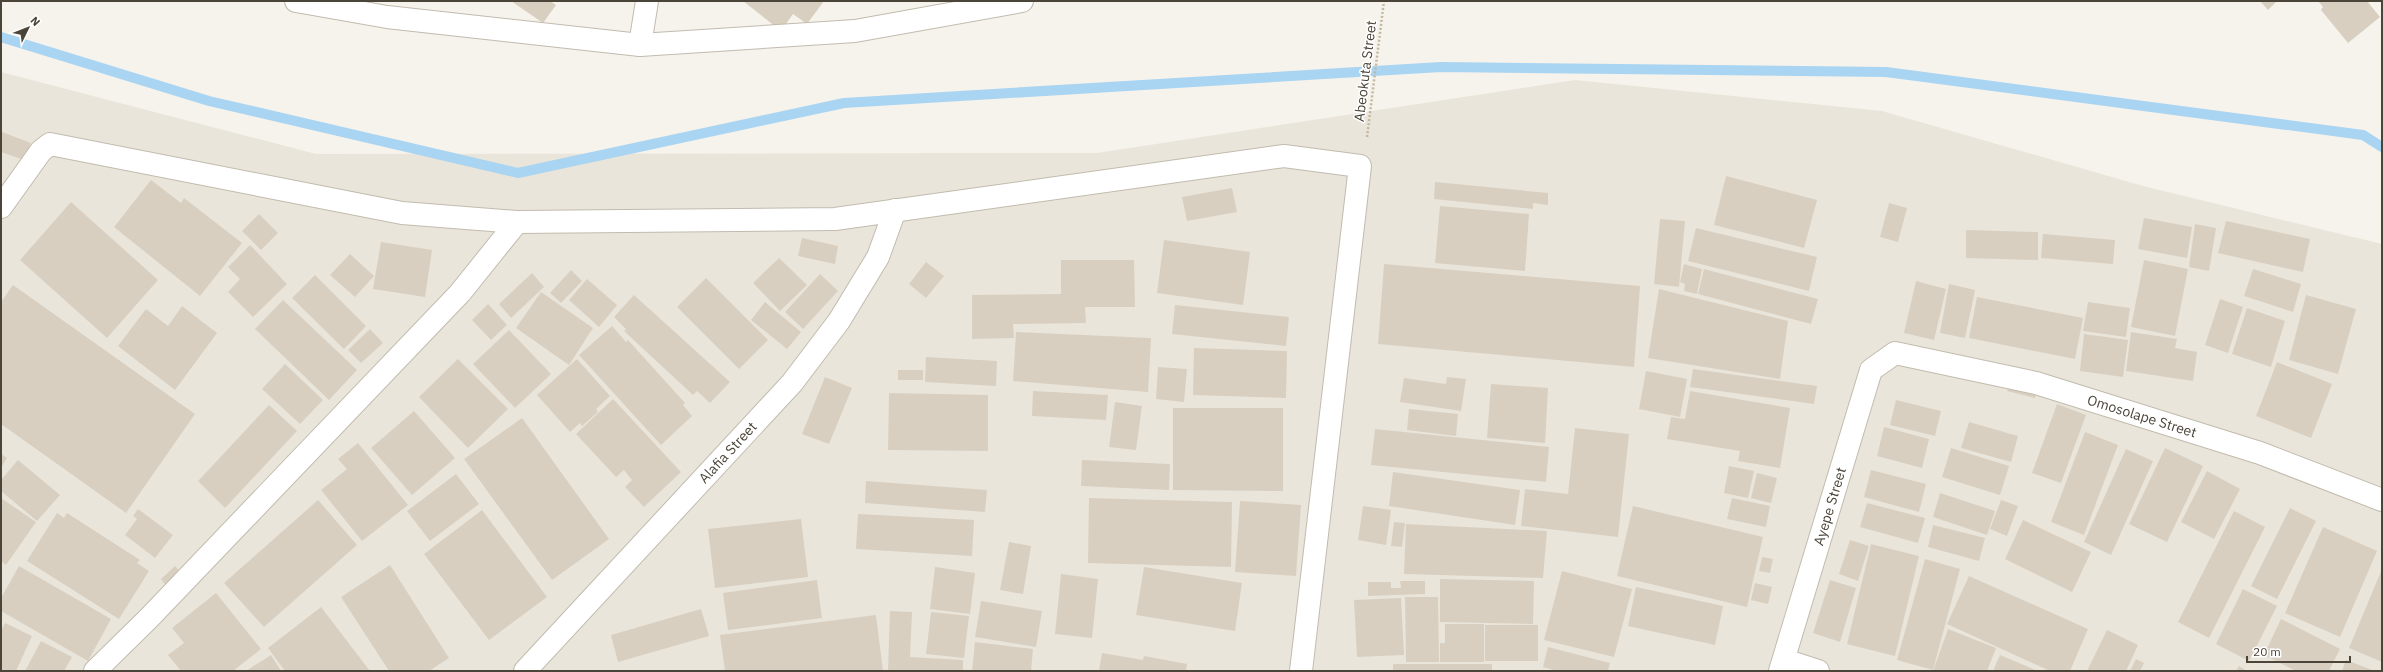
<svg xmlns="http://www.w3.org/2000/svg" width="2383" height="672" font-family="'IBM Plex Sans',sans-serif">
  <rect width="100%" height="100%" fill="#f6f3ec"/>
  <path fill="#eae5da" d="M 1,72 L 316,154 L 1097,153 L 1575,80 L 1882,111 L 2143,186 L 2382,244 L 2382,671 L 1,671 Z"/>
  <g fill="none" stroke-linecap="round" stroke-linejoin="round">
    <path stroke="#a9d4f2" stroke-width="10" d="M 1,37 L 209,101 L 518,173 L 844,103 L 1441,67 L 1886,72 L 2363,135 L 2382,147"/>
  </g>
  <path fill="#d8cfc1" d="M 511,1 L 550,1 L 556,5 L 543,23 Z
    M 743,1 L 824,1 L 807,24 L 793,14 L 781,31 Z
    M 2260,1 L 2277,1 L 2268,10 Z
    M 2318,1 L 2367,1 L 2380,17 L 2348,43 L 2321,10 L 2323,7 Z
    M 2,132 L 31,143 L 24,160 L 1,152 Z
    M 1726,176 L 1817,200 L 1804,248 L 1714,225 Z
    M 151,180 L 181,203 L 184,198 L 242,243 L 200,296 L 114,227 Z
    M 1435,182 L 1548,193 L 1548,205 L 1533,203 L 1533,209 L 1434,199 Z
    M 1232,188 L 1237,212 L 1187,221 L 1182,197 Z
    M 71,202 L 158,280 L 107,338 L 20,260 Z
    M 1889,203 L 1907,208 L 1898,242 L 1880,237 Z
    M 1440,206 L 1529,214 L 1525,271 L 1435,263 Z
    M 259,214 L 278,233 L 261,250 L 242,231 Z
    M 2144,218 L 2192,227 L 2187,258 L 2138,249 Z
    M 1660,219 L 1685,221 L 1679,287 L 1654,284 Z
    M 2226,221 L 2310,239 L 2303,272 L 2218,253 Z
    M 2195,224 L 2216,228 L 2209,271 L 2189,267 Z
    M 1696,228 L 1817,257 L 1809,291 L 1688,261 Z
    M 1966,230 L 2038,232 L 2038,260 L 1966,258 Z
    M 2043,234 L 2115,240 L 2113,264 L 2041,258 Z
    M 802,238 L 838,246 L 835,264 L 798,256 Z
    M 1164,240 L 1250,252 L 1243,305 L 1157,293 Z
    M 381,242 L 432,250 L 425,297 L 373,289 Z
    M 250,245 L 287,284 L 253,317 L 228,292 L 240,279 L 228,267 Z
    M 350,254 L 374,276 L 355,297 L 330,275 Z
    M 779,258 L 807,285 L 780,311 L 753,283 Z
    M 1061,260 L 1134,260 L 1135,307 L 1085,307 L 1086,323 L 1013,324 L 1014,338 L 972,339 L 972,295 L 1061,294 Z
    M 2144,260 L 2188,269 L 2175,336 L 2131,327 Z
    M 926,262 L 944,276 L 926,298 L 909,284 Z
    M 1384,264 L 1640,286 L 1634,367 L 1378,344 Z
    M 1684,264 L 1702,269 L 1697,294 L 1684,291 L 1685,284 L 1680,282 Z
    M 1704,269 L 1818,299 L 1811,324 L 1698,294 Z
    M 2253,269 L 2301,284 L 2293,312 L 2244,296 Z
    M 571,270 L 582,281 L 561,303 L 550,293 Z
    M 532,273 L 544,287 L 511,318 L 499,304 Z
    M 820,274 L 838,291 L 803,329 L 785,312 Z
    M 315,275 L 366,326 L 344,349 L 292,298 Z
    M 706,278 L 768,340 L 739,369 L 677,307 Z
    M 587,279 L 617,305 L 599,327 L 569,300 Z
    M 1916,281 L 1946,289 L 1934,340 L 1904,333 Z
    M 1949,284 L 1975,290 L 1965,338 L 1940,333 Z
    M 13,285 L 195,414 L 126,513 L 1,424 L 1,302 Z
    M 1659,289 L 1788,321 L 1780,379 L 1648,358 Z
    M 541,292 L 593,328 L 569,365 L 516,328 Z
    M 634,295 L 730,382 L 710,403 L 697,391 L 693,395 L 624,331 L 626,329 L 614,317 Z
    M 2306,295 L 2356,309 L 2338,374 L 2289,360 Z
    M 1977,297 L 2083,318 L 2075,359 L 1969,338 Z
    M 2220,299 L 2243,307 L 2228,353 L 2205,345 Z
    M 283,300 L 357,370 L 329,400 L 255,329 Z
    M 765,302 L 801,332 L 787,349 L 751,320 Z
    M 2088,302 L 2130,308 L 2126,337 L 2083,331 Z
    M 488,304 L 507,325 L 491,340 L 472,320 Z
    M 1175,305 L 1289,317 L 1286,346 L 1172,334 Z
    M 182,306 L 217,333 L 175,390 L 118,346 L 146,309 L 168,326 Z
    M 2247,308 L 2285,321 L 2271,367 L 2232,354 Z
    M 612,326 L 626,342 L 628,340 L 685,403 L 683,405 L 692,416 L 661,445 L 579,355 Z
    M 370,329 L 383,343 L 361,363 L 348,350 Z
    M 509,330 L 551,374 L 515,408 L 473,364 Z
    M 1016,332 L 1151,338 L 1148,392 L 1013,381 Z
    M 2131,332 L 2177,339 L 2175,348 L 2197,352 L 2193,381 L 2126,371 Z
    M 2084,334 L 2128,340 L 2123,377 L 2080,371 Z
    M 1194,348 L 1287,351 L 1286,398 L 1193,395 Z
    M 926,357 L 997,361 L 996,386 L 925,382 Z
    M 458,359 L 508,409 L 468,448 L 419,397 Z
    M 577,359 L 610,396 L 596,409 L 598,412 L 582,426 L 580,423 L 570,432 L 537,395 Z
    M 2277,362 L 2332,384 L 2311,438 L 2256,416 Z
    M 285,364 L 323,400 L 300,424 L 262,389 Z
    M 1158,367 L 1187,369 L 1184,402 L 1156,399 Z
    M 1693,369 L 1817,386 L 1814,404 L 1690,387 Z
    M 898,370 L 923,370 L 923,380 L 898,380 Z
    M 1646,371 L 1687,379 L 1680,417 L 1639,409 Z
    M 825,377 L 852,388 L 829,444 L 802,434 Z
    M 1447,377 L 1466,379 L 1461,411 L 1400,402 L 1404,378 L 1446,384 Z
    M 2011,378 L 2038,385 L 2035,398 L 2007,391 Z
    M 1491,384 L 1548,388 L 1545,443 L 1487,438 Z
    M 1033,391 L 1108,395 L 1106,420 L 1032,416 Z
    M 1690,391 L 1790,408 L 1780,468 L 1738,461 L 1740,451 L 1667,439 L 1671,417 L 1685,419 Z
    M 889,393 L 988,395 L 988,451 L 888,450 Z
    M 613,399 L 681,472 L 644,507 L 625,487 L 632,480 L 624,470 L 616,477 L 576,434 Z
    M 1896,400 L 1941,411 L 1935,436 L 1890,425 Z
    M 1115,402 L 1142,406 L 1136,450 L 1109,447 Z
    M 2057,404 L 2086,415 L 2061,483 L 2032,473 Z
    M 269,405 L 297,431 L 225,508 L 198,481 Z
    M 1173,408 L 1283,408 L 1283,491 L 1173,490 Z
    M 1409,409 L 1458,414 L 1456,436 L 1407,430 Z
    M 414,411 L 455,458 L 412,495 L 371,448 Z
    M 522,418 L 609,539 L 552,580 L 464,459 Z
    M 1969,422 L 2018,436 L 2011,462 L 1961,448 Z
    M 1884,427 L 1929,439 L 1922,468 L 1877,456 Z
    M 1575,428 L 1629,434 L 1618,537 L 1521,526 L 1525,489 L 1568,494 Z
    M 1375,429 L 1549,447 L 1546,482 L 1371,465 Z
    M 2085,432 L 2118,445 L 2084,535 L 2051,522 Z
    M 358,443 L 408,505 L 362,541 L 321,490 L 347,469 L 338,459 Z
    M 1951,448 L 2009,466 L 2000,495 L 1942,477 Z
    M 2165,448 L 2203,466 L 2167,542 L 2129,524 Z
    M 2126,449 L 2153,461 L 2111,555 L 2084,542 Z
    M 1,454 L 7,458 L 1,468 Z
    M 18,460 L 60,495 L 37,521 L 1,491 L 1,480 Z
    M 1082,460 L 1170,464 L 1169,490 L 1081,486 Z
    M 1729,466 L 1754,471 L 1748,498 L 1724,493 Z
    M 1871,470 L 1926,484 L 1919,512 L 1864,497 Z
    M 2207,471 L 2240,489 L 2214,539 L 2181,522 Z
    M 1393,472 L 1520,490 L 1515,525 L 1389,506 Z
    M 1757,473 L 1777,478 L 1771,503 L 1751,498 Z
    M 456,474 L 479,504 L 430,541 L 407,511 Z
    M 866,481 L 987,490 L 985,512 L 865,503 Z
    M 1940,493 L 1995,511 L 1987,535 L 1933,517 Z
    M 1,498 L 36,522 L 6,565 L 1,561 Z
    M 1089,498 L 1232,502 L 1231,567 L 1088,563 Z
    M 1732,498 L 1770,506 L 1766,527 L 1727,519 Z
    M 318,500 L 357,545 L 264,627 L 224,583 Z
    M 2001,500 L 2018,506 L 2007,536 L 1990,529 Z
    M 1240,501 L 1301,505 L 1296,576 L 1235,572 Z
    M 1867,503 L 1925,518 L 1918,543 L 1860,527 Z
    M 1363,506 L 1391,510 L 1386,545 L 1358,540 Z
    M 1633,506 L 1763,537 L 1747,607 L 1617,576 Z
    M 2290,508 L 2316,521 L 2277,599 L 2251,586 Z
    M 138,509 L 173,535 L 155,558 L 125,535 L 137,519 L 133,516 Z
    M 482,510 L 547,597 L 489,640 L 424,554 Z
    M 2234,511 L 2265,527 L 2209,638 L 2178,622 Z
    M 57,513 L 64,518 L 67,513 L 140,560 L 137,563 L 149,571 L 119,619 L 27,561 Z
    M 858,514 L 974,520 L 972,556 L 856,549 Z
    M 801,519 L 808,577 L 715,588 L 708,529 Z
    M 2023,520 L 2091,552 L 2072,592 L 2005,559 Z
    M 1394,522 L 1405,523 L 1402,547 L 1391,546 Z
    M 1406,524 L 1547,531 L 1543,578 L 1404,574 Z
    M 1933,525 L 1985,538 L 1979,561 L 1928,547 Z
    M 2323,527 L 2377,551 L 2340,637 L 2285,613 Z
    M 1850,540 L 1869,546 L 1858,581 L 1839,574 Z
    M 1009,542 L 1031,546 L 1023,594 L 1000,590 Z
    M 1871,544 L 1919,556 L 1895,656 L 1847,644 Z
    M 1762,557 L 1773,559 L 1770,573 L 1759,571 Z
    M 1925,559 L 1960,569 L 1933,670 L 1897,660 Z
    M 390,565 L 449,658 L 429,671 L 389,671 L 341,597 Z
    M 19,566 L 111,619 L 88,661 L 1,611 L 1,598 Z
    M 175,566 L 182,574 L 167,587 L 161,579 Z
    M 935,567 L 975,573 L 970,614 L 930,609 Z
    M 1144,567 L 1242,583 L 1235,631 L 1136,615 Z
    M 2382,569 L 2382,662 L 2349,648 Z
    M 1562,571 L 1632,589 L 1614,657 L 1544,640 Z
    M 1061,574 L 1098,579 L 1092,638 L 1055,634 Z
    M 1969,576 L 2088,629 L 2070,671 L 2050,671 L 1947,624 Z
    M 1440,579 L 1534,581 L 1533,624 L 1440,622 Z
    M 817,580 L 822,618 L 728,630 L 723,593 Z
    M 1830,580 L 1856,588 L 1840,642 L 1813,633 Z
    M 1400,581 L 1425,581 L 1425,594 L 1368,596 L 1368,582 L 1391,582 L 1391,588 L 1401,588 Z
    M 1755,583 L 1772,587 L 1768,604 L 1751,600 Z
    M 1636,587 L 1723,606 L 1715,645 L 1628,626 Z
    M 2243,589 L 2277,606 L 2249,661 L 2216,644 Z
    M 216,593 L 261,649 L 233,671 L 181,671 L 168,655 L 184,643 L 172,628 Z
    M 1405,597 L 1438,597 L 1439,662 L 1406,662 Z
    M 1401,598 L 1404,655 L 1357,657 L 1354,600 Z
    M 981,601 L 1042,611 L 1036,647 L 975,637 Z
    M 321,607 L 370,671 L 285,671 L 268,648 Z
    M 701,609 L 709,636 L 618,662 L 611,635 Z
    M 890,611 L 912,612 L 910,657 L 963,660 L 963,671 L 888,671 Z
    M 931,612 L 969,616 L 964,658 L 926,654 Z
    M 876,615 L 883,671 L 725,671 L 720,635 Z
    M 2281,619 L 2340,649 L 2329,671 L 2296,671 L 2264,655 Z
    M 5,623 L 32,636 L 16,671 L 1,671 L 1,631 Z
    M 1445,624 L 1484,624 L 1484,662 L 1440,662 L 1440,643 L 1445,643 Z
    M 1485,625 L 1538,625 L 1538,661 L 1485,661 Z
    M 1948,629 L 1996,648 L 1987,671 L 1933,671 Z
    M 2107,630 L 2138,645 L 2126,671 L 2087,671 Z
    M 41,641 L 72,657 L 64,671 L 25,671 Z
    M 975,642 L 1033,649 L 1031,671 L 972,671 Z
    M 1548,647 L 1610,663 L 1608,671 L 1557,671 L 1543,667 Z
    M 1102,653 L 1143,660 L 1144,656 L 1187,664 L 1186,671 L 1099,671 Z
    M 271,655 L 281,671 L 246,671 Z
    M 2000,655 L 2038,671 L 1993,671 Z
    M 2136,659 L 2144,663 L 2140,671 L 2130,671 Z
    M 2346,660 L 2375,671 L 2342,671 Z
    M 1393,664 L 1492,664 L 1492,671 L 1393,671 Z
    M 2239,666 L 2247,671 L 2236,671 Z"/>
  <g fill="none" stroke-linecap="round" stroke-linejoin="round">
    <g stroke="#c2bbae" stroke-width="24">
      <g id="minor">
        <path d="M 296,1 L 387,17 L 640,45 L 855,31 L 1022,1"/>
        <path d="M 640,45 L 647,1"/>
        <path d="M 1,207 L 41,151 L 50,144 L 402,213 L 517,222 L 835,219 L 1284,156 L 1360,166 L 1301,671"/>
        <path d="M 1784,660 L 1818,671"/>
        <path d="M 95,671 L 149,618 L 460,293 L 517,222"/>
        <path id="s1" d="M 525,671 L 792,383 L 839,321 L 878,257 L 895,210"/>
        <path id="s2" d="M 1780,671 L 1871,370 L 1895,353 L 2036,383 L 2260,453 L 2382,500"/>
      </g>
    </g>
    <path stroke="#c4b79f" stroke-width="2.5" stroke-dasharray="2 2" stroke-linecap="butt" d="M 1367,137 L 1384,1"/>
    <use href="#minor" stroke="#fff" stroke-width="22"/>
  </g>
  <g text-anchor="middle" stroke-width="3" stroke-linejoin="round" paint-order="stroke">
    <g font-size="14" fill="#4b4439" stroke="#fff">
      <text transform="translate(1365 71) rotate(-83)" y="5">Abeokuta Street</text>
      <text dy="5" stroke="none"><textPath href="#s2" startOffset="599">Omosolape Street</textPath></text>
      <text dy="5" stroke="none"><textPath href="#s1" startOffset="298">Alafia Street</textPath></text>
      <text dy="5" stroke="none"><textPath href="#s2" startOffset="172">Ayepe Street</textPath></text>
    </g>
  </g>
  <rect width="2383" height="672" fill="none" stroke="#4b4439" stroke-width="4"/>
  <g transform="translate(28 28) rotate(47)" stroke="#ffffff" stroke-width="3" paint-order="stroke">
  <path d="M0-3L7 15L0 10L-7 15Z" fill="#4b4439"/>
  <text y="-6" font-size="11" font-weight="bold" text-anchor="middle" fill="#4b4439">N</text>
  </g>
  <path d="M2247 656v6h103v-6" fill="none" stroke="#4b4439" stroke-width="2"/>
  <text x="2253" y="656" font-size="12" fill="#4b4439" stroke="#ffffff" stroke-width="3" paint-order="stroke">20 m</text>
</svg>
